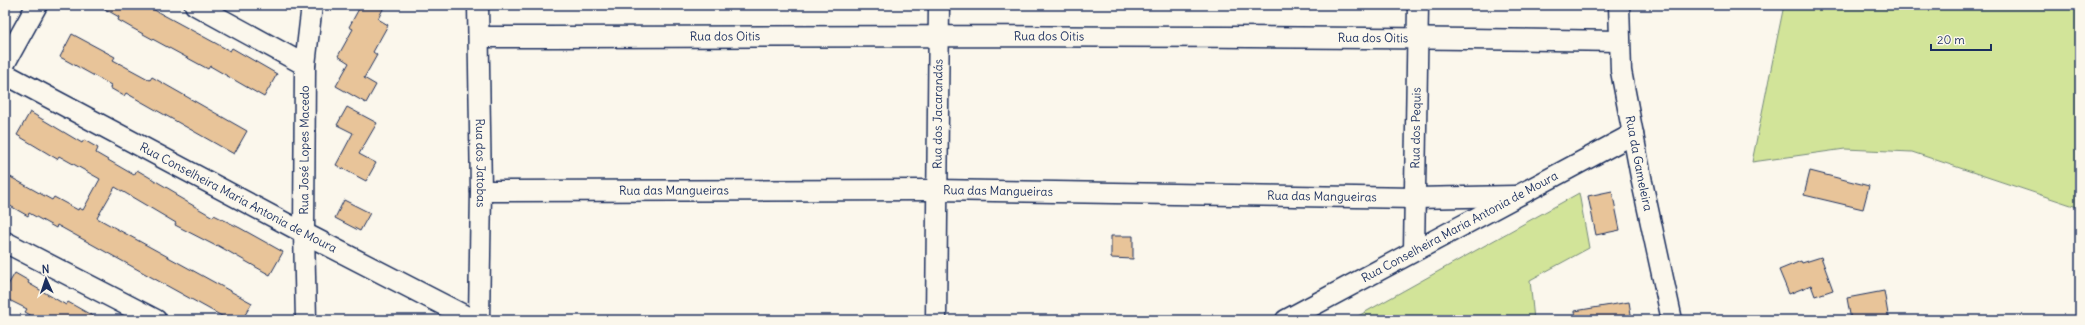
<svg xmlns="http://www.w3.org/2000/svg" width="2085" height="325" font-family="Delius,sans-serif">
  <rect width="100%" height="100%" fill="#fbf7ec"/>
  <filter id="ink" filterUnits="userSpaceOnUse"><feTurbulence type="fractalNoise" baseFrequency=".025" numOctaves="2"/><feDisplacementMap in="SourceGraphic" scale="8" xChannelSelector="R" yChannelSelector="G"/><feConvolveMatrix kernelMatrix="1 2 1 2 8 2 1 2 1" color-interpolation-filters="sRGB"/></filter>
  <g filter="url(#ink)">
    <path fill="#d2e499" stroke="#768a7c" d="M 1784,5 L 2080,5 L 2080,208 L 1912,152 L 1845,149 L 1752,162 Z
      M 1579,193 L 1589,248 L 1530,280 L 1534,320 L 1351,320 Z"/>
    <path fill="#e8c499" stroke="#1b2f5e" d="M 98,5 L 145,5 L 230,51 L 232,48 L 277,74 L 264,97 L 210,66 L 208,69 L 132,28 L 118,20 L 119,17 Z
      M 361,5 L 385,5 L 378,19 L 388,25 L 373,52 L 377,55 L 364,78 L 376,85 L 366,103 L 336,86 L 349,63 L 338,56 L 353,29 L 349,27 Z
      M 72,34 L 115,57 L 113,60 L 150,80 L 152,77 L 247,131 L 234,154 L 126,93 L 124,96 L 110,88 L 111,85 L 60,57 Z
      M 347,107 L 377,123 L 359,154 L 376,163 L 366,181 L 336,165 L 353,133 L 337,125 Z
      M 30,112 L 82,143 L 84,140 L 98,148 L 96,153 L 134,175 L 137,170 L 176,193 L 175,195 L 213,217 L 214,215 L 240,228 L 283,252 L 270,275 L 217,245 L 216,246 L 175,225 L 176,223 L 115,187 L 97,218 L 252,303 L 242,320 L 229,320 L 57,225 L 56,228 L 29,213 L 28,216 L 5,203 L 5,174 L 52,200 L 54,197 L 78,210 L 79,208 L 83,210 L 100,179 L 59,156 L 57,159 L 17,135 Z
      M 1810,171 L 1869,186 L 1863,209 L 1804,195 Z
      M 1612,191 L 1620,230 L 1596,235 L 1588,196 Z
      M 344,200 L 370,213 L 360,231 L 335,218 Z
      M 1111,236 L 1133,236 L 1133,259 L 1111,258 Z
      M 1821,257 L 1833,290 L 1815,296 L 1811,285 L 1789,294 L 1779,270 L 1801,261 L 1802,263 Z
      M 15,273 L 29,281 L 28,283 L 66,305 L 68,302 L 100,320 L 39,320 L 25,312 L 27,309 L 5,298 L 5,290 Z
      M 1884,291 L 1889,320 L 1851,320 L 1847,298 Z
      M 1629,302 L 1632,320 L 1576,320 L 1575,311 Z"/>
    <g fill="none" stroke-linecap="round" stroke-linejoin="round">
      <g stroke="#1b2f5e" stroke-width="23">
        <g id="minor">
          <path d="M 195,5 L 305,65"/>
          <path id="s1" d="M 478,5 L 481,191 L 479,320"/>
          <path id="s2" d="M 1619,5 L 1621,71 L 1642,182 L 1672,320"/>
          <path id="s3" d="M 479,37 C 859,36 1239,35 1619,41"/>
          <path d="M 5,63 L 37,5"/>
          <path id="s4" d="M 5,74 L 304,233 L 473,320"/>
          <path id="s5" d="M 481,191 L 937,190 L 1415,198 L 1515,196"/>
          <path d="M 5,242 L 156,320"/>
          <path id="s6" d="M 1414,250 L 1418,5"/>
          <path id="s7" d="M 306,320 L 304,233 L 305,65 L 312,5"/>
          <path id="s8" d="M 936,320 L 939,5"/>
          <path id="s9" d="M 1286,320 L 1633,134"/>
        </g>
      </g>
      <use href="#minor" stroke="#fbf7ec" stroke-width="20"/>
    </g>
  </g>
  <g text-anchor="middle" stroke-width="3" stroke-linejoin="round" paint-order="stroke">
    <g font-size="12" fill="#1b2f5e" stroke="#fbf7ec">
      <text dy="4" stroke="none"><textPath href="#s3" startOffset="246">Rua dos Oitis</textPath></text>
      <text dy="4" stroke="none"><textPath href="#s3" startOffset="570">Rua dos Oitis</textPath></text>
      <text dy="4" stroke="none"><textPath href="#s3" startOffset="894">Rua dos Oitis</textPath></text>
      <text dy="4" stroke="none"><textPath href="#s8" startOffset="206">Rua dos Jacarandás</textPath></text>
      <text dy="4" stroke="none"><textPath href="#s6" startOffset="122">Rua dos Pequis</textPath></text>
      <text dy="4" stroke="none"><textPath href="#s7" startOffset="170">Rua José Lopes Macedo</textPath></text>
      <text dy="4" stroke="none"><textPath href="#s1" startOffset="158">Rua dos Jatobas</textPath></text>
      <text dy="4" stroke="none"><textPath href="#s2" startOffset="160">Rua da Gameleira</textPath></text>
      <text dy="4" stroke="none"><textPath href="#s5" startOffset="193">Rua das Mangueiras</textPath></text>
      <text dy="4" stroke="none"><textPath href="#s5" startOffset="517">Rua das Mangueiras</textPath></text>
      <text dy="4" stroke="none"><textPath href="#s5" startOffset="841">Rua das Mangueiras</textPath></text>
      <text dy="4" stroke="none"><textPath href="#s4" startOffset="264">Rua Conselheira Maria Antonia de Moura</textPath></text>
      <text dy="4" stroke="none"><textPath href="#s9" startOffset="197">Rua Conselheira Maria Antonia de Moura</textPath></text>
    </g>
  </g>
  <rect width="2085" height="325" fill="none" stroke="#fbf7ec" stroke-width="20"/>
  <rect x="10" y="10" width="2065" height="305" fill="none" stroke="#1b2f5e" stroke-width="1.5" filter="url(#ink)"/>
  <g transform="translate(46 279) rotate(357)" stroke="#fbf7ec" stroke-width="3" paint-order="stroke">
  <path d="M0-3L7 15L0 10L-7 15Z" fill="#1b2f5e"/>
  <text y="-6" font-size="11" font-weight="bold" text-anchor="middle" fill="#1b2f5e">N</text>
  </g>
  <path d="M1931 44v6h60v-6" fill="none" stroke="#1b2f5e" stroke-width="2"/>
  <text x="1937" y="44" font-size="12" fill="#1b2f5e" stroke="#fbf7ec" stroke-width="3" paint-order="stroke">20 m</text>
</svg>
